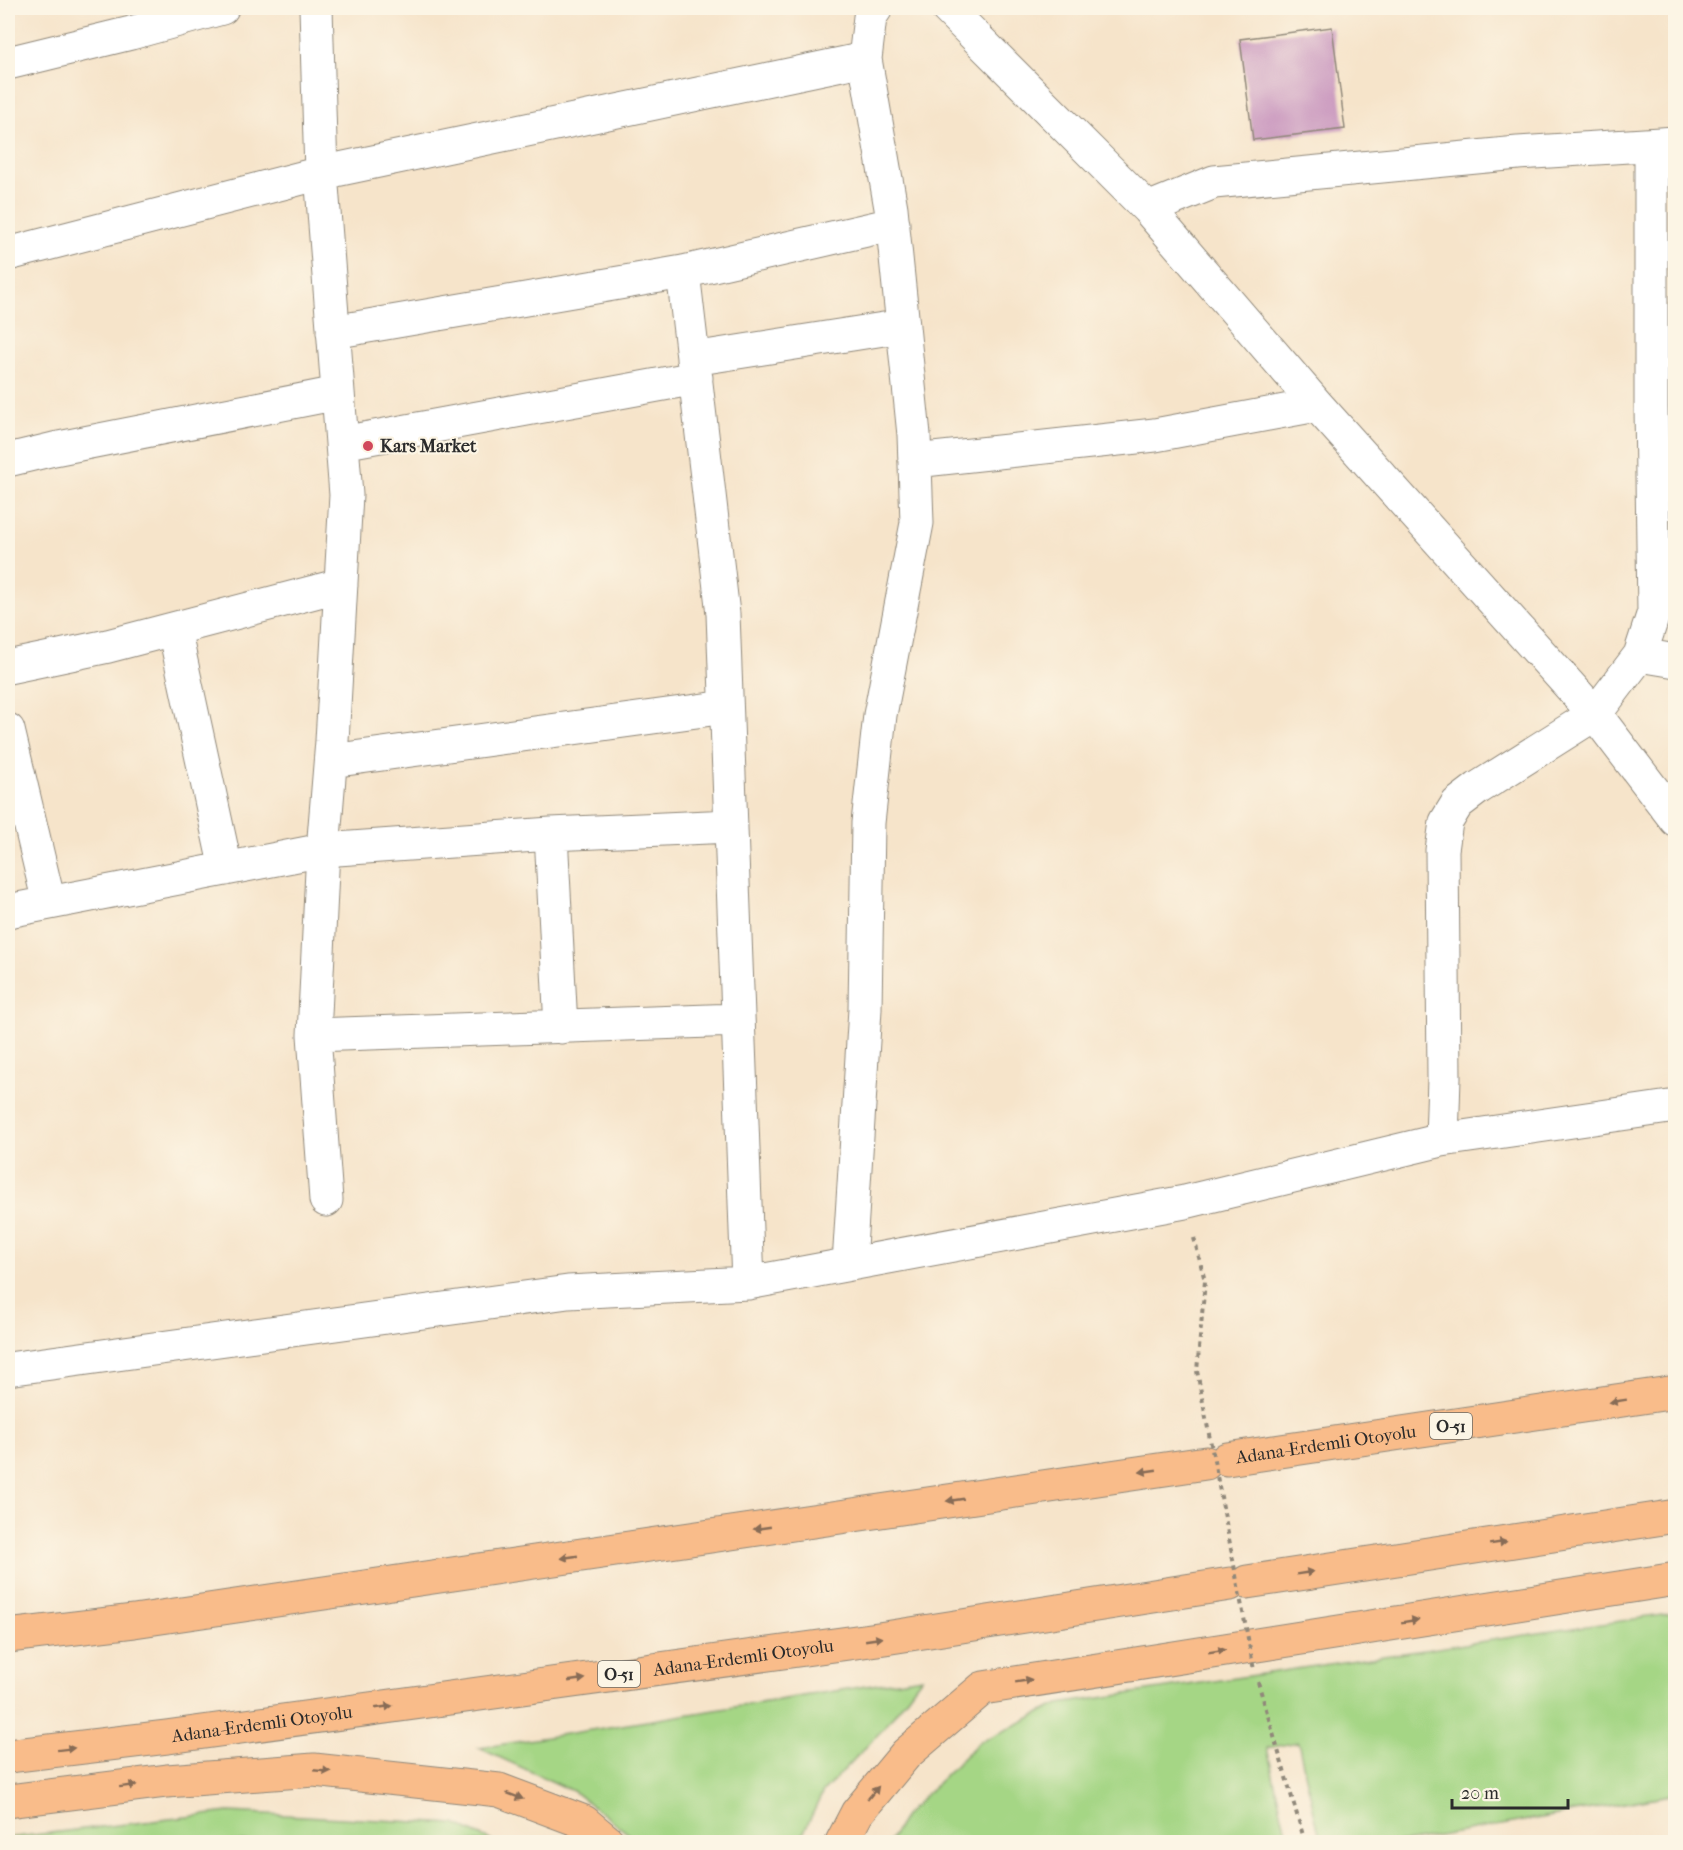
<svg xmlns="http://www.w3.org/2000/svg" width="1683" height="1850" font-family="'IM FELL French Canon',serif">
  <rect width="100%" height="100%" fill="#fcf5e5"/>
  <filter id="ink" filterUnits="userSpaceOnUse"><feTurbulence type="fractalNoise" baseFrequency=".0167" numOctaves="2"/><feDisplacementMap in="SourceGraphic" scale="12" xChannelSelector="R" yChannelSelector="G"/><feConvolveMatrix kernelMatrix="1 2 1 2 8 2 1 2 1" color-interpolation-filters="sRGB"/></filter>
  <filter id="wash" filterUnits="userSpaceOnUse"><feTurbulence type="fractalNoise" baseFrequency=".008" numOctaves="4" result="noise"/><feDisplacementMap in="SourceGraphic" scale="24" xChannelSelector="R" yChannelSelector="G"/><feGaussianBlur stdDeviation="1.35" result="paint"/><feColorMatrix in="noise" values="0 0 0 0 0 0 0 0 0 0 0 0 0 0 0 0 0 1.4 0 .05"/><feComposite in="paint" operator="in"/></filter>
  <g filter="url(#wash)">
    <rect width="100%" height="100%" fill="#f6e4ca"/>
    <path fill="#a5d685" stroke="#688058" stroke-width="1.5" d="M 1675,1613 L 1675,1794 L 1405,1842 L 1321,1842 L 1298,1742 L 1267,1748 L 1288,1842 L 889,1842 L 906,1814 L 978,1743 L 1059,1704 Z
      M 922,1677 L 885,1727 L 823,1792 L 799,1842 L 639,1842 L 573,1791 L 479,1748 Z
      M 229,1812 L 455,1824 L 494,1842 L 8,1842 L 8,1838 Z"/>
    <g id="blocks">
      <path fill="#c894bd" d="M 1332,27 L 1345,129 L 1253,140 L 1240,39 Z"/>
    </g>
  </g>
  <g filter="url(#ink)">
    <use href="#blocks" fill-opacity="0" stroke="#90887a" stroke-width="1.5"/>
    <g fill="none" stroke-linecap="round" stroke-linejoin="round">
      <g stroke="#90887a" stroke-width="35">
        <path id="street" d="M 316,8 L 321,173 L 346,495 L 332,741 L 323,850 L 314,1035 L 326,1200
          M 947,8 L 1148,209 L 1317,405 L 1595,714 L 1676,820
          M 8,63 L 131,33 L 222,8
          M 1148,209 L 1214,182 L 1518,153 L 1676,143
          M 8,254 L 321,173 L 865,59
          M 683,272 L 723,614 L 748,1283
          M 333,332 L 683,272 L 893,224
          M 693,359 L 903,326
          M 342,443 L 696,378
          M 8,460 L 54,449 L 338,393
          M 915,461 L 1155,435 L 1317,405
          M 174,629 L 226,869
          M 1640,655 L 1676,661
          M 8,667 L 108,646 L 341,585
          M 8,730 L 49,903
          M 331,761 L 726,707
          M 551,834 L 561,1027
          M 8,911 L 323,850 L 551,834 L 731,826
          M 314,1035 L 738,1020
          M 1442,1140 L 1444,1078 L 1442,850 L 1446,822 L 1457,804 L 1478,788 L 1595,714 L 1640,655 L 1654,612 L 1651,407 L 1651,146
          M 849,1264 L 865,1009 L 868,823 L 880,715 L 917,523 L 914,435 L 891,208 L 865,59 L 870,17 L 876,8
          M 8,1369 L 568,1292 L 748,1283 L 1185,1202 L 1442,1140 L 1676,1106"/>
      </g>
      <g stroke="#90887a" stroke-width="35">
        <g id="highway">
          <path id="s1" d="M 1227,1459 L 1676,1392"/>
          <path d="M 1247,1582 L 1676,1516"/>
          <path d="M 8,1636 L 134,1621 L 1206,1463"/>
          <path id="s2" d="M 8,1756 L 167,1737 L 885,1638 L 1230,1584"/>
          <path d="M 8,1801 L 167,1781 L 314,1770 L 499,1790 L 584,1822 L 608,1842"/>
          <path d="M 842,1842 L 857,1813 L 906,1754 L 983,1688 L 1676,1579"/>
        </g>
      </g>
      <path stroke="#90887a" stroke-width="4" stroke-dasharray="4.5 4.5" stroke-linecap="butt" d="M 1194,1238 L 1205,1281 L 1197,1371
        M 1258,1682 L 1305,1842"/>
      <use href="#street" stroke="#fff" stroke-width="33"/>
      <use href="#highway" stroke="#f9bc8a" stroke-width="33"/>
      <path stroke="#90887a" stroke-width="4" stroke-dasharray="4.5 4.5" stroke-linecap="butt" d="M 1197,1371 L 1254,1670"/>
    </g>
    <defs><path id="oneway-solid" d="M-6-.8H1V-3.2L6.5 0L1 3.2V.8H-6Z" transform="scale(1.5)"/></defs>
    <g fill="#886c56">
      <use href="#oneway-solid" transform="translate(1618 1401) rotate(171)"/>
      <use href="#oneway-solid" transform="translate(1148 1471) rotate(172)"/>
      <use href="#oneway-solid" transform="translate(955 1500) rotate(172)"/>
      <use href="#oneway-solid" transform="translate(762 1528) rotate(172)"/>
      <use href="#oneway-solid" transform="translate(1498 1543) rotate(-9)"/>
      <use href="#oneway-solid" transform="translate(569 1557) rotate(172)"/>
      <use href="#oneway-solid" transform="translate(1305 1573) rotate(-9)"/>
      <use href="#oneway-solid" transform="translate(1410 1621) rotate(-9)"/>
      <use href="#oneway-solid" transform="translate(874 1639) rotate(-8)"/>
      <use href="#oneway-solid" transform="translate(1217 1651) rotate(-9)"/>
      <use href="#oneway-solid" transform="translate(577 1680) rotate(-8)"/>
      <use href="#oneway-solid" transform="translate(1024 1681) rotate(-9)"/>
      <use href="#oneway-solid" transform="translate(384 1707) rotate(-8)"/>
      <use href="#oneway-solid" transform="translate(66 1749) rotate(-7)"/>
      <use href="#oneway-solid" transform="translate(322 1771) rotate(5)"/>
      <use href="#oneway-solid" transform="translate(128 1786) rotate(-7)"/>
      <use href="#oneway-solid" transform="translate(873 1793) rotate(-50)"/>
      <use href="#oneway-solid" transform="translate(515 1796) rotate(21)"/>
    </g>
  </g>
  <circle fill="#d1495b" stroke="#fcf5e5" stroke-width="2" cx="368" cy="446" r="6"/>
  <g text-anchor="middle" stroke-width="4.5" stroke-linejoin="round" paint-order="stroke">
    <g fill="#fcf5e5" stroke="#6a6863" stroke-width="1.5">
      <rect x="1430" y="1413" width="42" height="26" rx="4.5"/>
      <rect x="598" y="1661" width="42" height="26" rx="4.5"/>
    </g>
    <g font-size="16" font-weight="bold" fill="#2b2b2b">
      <text x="1451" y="1432">O-51</text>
      <text x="619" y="1680">O-51</text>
    </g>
    <g font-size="18" font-weight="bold" fill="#2b2b2b" stroke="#fcf5e5" text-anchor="start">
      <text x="380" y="452">Kars Market</text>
    </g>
    <g font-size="18" fill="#2b2b2b" stroke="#fcf5e5">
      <text dy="6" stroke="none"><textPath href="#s1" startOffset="100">Adana-Erdemli Otoyolu</textPath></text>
      <text dy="6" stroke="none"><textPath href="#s2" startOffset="742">Adana-Erdemli Otoyolu</textPath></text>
      <text dy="6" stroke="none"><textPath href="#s2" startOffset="256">Adana-Erdemli Otoyolu</textPath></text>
    </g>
  </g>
  <rect width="1683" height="1850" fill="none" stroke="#fcf5e5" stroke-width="30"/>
  <path d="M1452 1799v9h116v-9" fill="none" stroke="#2b2b2b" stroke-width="3"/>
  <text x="1461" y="1799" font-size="18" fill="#2b2b2b" stroke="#fcf5e5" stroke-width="4.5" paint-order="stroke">20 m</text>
</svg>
